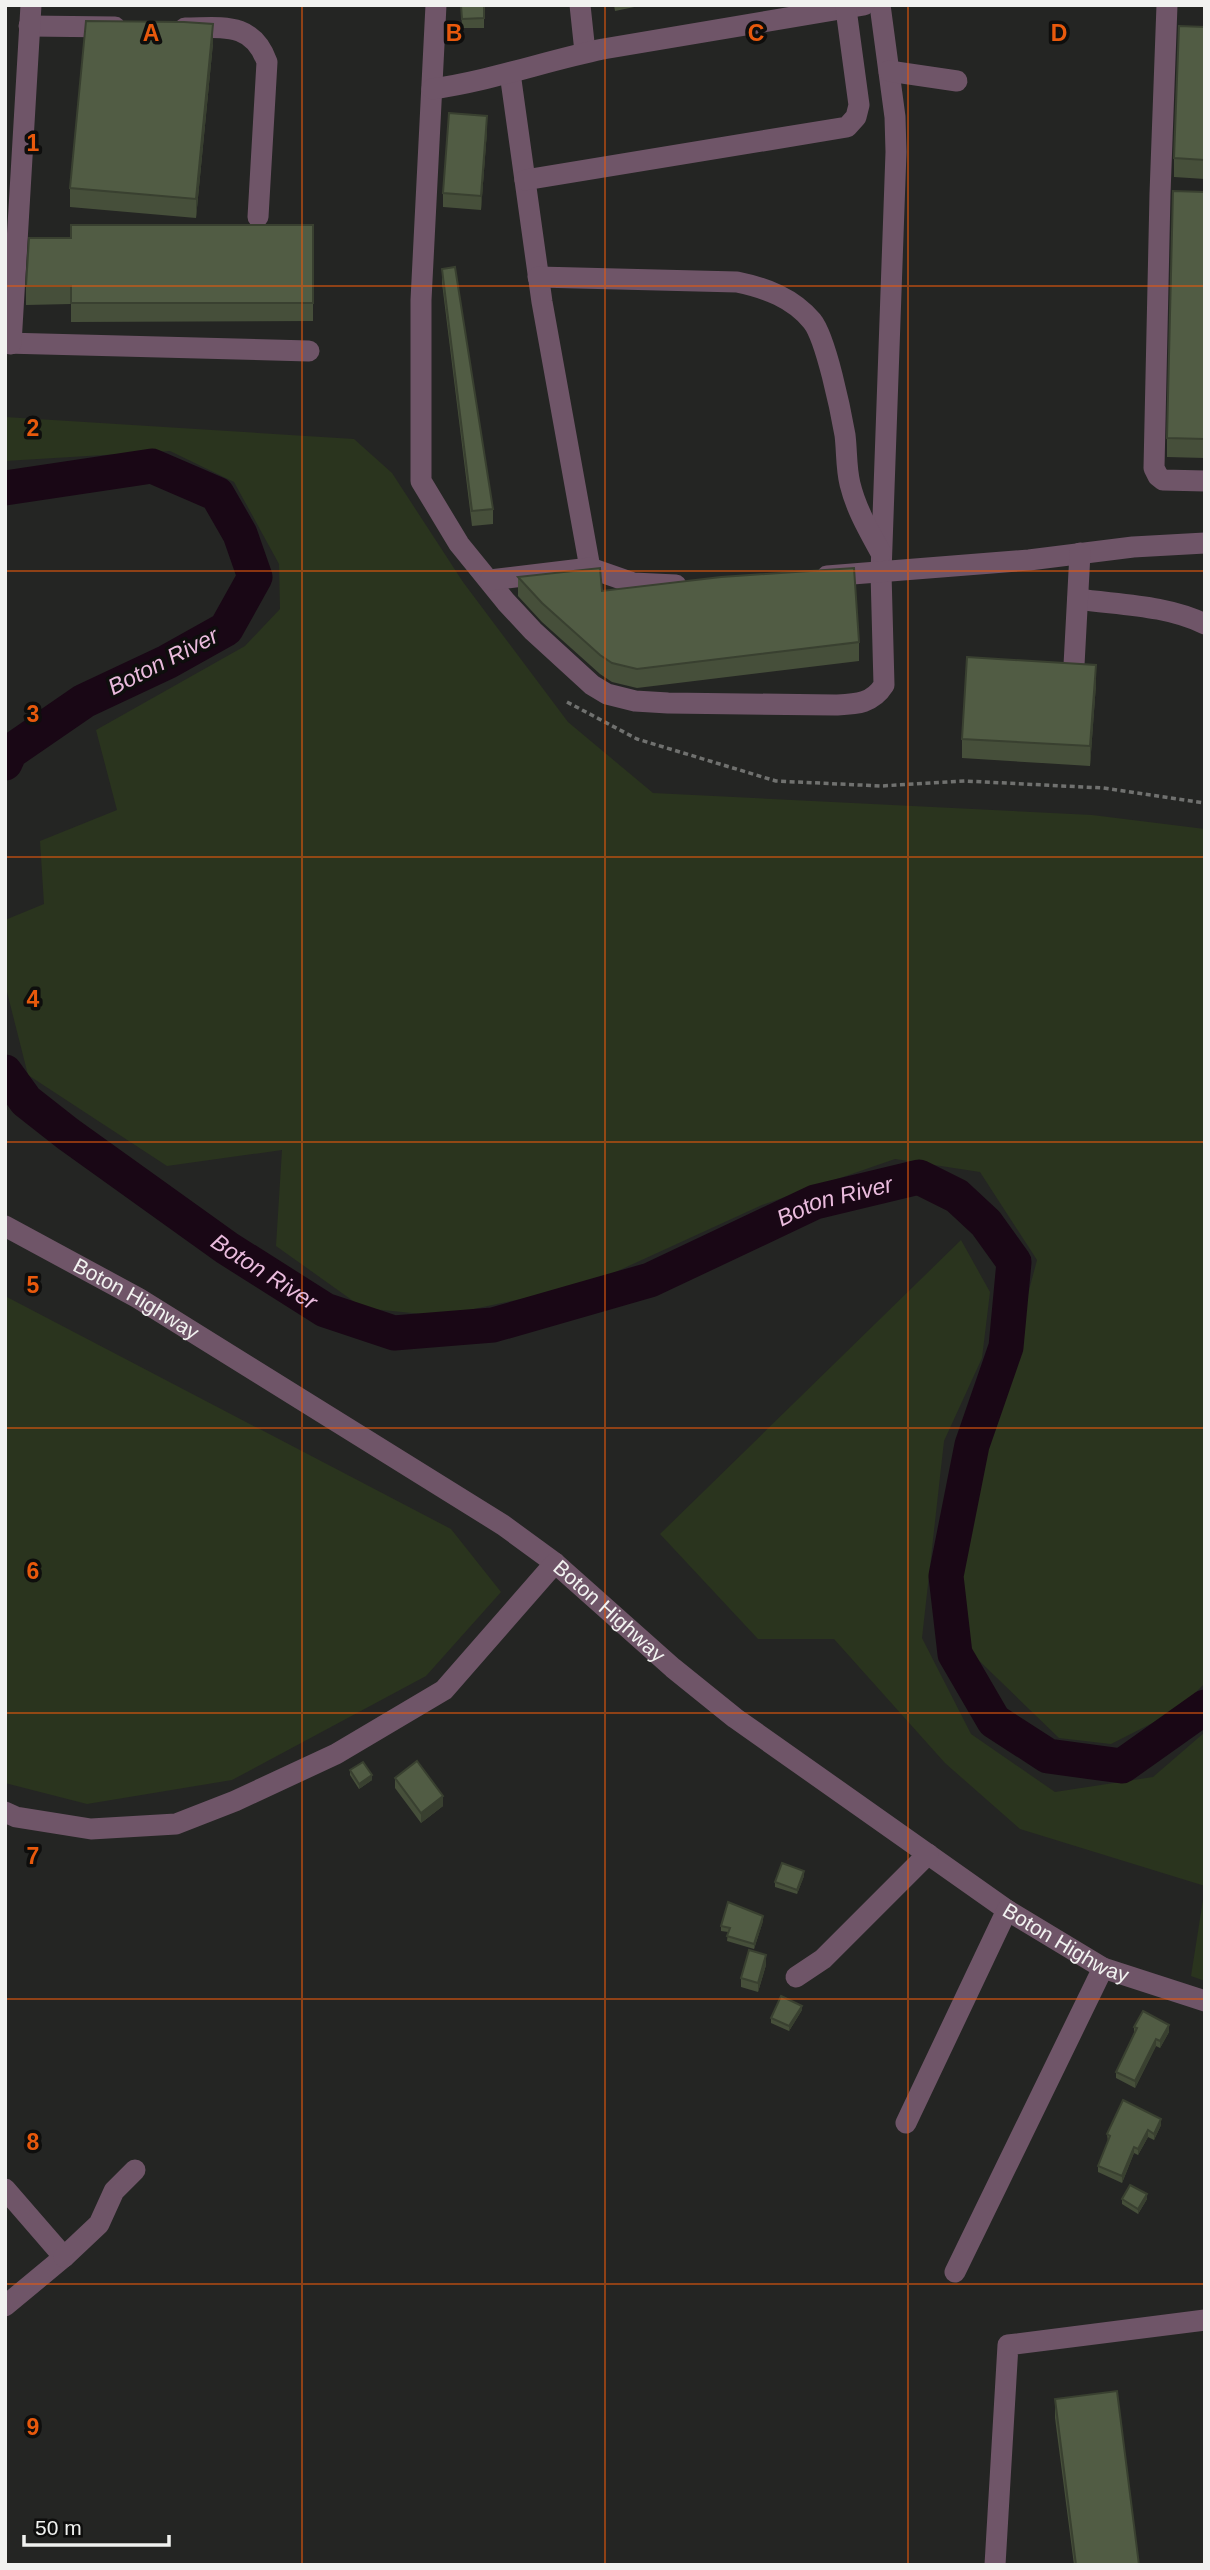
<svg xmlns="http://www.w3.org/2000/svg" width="1210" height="2570" font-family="Arial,sans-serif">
  <rect width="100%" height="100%" fill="#242523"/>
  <path fill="#2a341e" d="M 5,417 L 354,439 L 392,473 L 463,582 L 568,722 L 653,793 L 1092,815 L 1205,829 L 1205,1683 L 1178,1710 L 1111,1744 L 1059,1738 L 968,1650 L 960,1575 L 987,1449 L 1037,1260 L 980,1172 L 895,1159 L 762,1205 L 587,1285 L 441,1316 L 363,1308 L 276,1246 L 282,1150 L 167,1166 L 28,1075 L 5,984 L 5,920 L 44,904 L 40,841 L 117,810 L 96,730 L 245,646 L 280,609 L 279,564 L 234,482 L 170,451 L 5,461 Z
    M 961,1240 L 990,1292 L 982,1358 L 944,1441 L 922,1638 L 971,1734 L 1055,1792 L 1153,1777 L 1205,1732 L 1205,1886 L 1020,1829 L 945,1763 L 834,1639 L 758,1639 L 660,1534 Z
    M 5,1296 L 451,1529 L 501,1592 L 426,1676 L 232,1780 L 87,1804 L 5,1783 Z
    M 1205,1887 L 1205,1981 L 1191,1976 Z"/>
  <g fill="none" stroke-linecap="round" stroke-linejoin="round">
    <g stroke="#190715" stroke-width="35">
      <path d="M 5,488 L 152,466 L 217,494 L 240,534 L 255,577 L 226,629 L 167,662 L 84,701 L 10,752 L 5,763"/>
      <path id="s1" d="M 5,1072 L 26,1101 L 68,1134 L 227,1248 L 325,1310 L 394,1333 L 493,1325 L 650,1280 L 815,1202 L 919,1177 L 957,1196 L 986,1223 L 1014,1262 L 1006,1347 L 972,1445 L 946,1576 L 955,1654 L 994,1721 L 1048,1756 L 1122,1766 L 1205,1707"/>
    </g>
    <path stroke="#70716f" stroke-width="3.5" stroke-dasharray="5 3.5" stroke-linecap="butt" d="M 567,702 L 637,739 L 776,781 L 881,786 L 965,781 L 1103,788 L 1205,803"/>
    <g stroke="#6f5568" stroke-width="21">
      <path d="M 436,5 L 421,300 L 421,481 L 459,544 L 506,602 L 533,631 L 592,685 L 607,694 L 635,701 L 668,703 L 835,705 C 856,704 872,704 884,685 L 881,573 L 896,152 L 895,117 L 880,5"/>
      <path d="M 580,5 L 585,52"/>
      <path d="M 1167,5 L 1160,194 L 1154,468 L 1158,476 L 1163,480 L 1205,481"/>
      <path d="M 29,26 L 115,27"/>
      <path d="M 185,28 C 222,28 252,21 267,62 L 258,217"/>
      <path d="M 889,71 L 957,81"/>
      <path d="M 510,73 L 542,302 L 590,568"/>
      <path d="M 432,89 C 490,81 545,61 603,49 L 864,5"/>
      <path d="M 525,180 L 847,127 L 856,117 L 859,105 L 846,9"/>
      <path d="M 538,277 L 737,282 C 766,288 793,298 812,321 C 826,338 841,412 845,435 C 847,451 846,468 850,484 C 856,509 869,531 881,553"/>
      <path d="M 5,343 L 309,351"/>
      <path d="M 11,344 L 31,5"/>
      <path d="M 827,576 L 1029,560 L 1133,547 L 1205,543"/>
      <path d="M 490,580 L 590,568 L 633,583 L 676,585"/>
      <path d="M 1078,599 C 1120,605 1166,605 1205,624"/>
      <path d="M 1074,665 L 1080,553"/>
      <path id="s2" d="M 5,1226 L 138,1298 L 503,1525 L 555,1563 L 673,1668 L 735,1718 L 1007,1910 L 1103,1968 L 1205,2001"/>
      <path d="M 5,1812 L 16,1817 L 91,1829 L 176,1824 L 235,1801 L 336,1754 L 444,1690 L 555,1563"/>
      <path d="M 796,1977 L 823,1959 L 928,1854"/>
      <path d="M 906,2123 L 1007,1910"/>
      <path d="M 5,2189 L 64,2257 L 5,2306"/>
      <path d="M 64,2257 L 99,2224 L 114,2191 L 135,2170"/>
      <path d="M 955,2272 L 1103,1968"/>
      <path d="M 995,2565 L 1008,2345 L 1205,2320"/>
    </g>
  </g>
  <path fill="#464f3a" d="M 461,5 L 484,5 L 484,28 L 462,28 Z
    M 614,5 L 644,5 L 615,11 Z
    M 1205,27 L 1205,179 L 1174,177 L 1174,158 Z
    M 213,43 L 196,218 L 70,207 L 70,188 Z
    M 487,131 L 481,210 L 443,207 L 443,193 Z
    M 1205,192 L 1205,458 L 1167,457 L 1167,438 Z
    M 313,225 L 313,321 L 71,322 L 71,304 L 26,305 L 26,286 L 71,238 Z
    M 442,269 L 493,509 L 493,524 L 472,526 L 442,283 Z
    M 518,577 L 602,591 L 859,642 L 859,661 L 637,688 L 612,682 L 600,674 L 542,622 L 518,596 Z
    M 1096,684 L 1090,766 L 962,758 L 962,739 Z
    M 350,1770 L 372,1780 L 359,1789 L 350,1775 Z
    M 395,1778 L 443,1806 L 421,1823 L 395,1788 Z
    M 804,1876 L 797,1894 L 775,1887 L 775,1882 Z
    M 763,1921 L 754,1949 L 727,1941 L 728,1932 L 721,1931 L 721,1926 Z
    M 766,1965 L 758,1992 L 741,1987 L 741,1978 Z
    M 802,2010 L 789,2031 L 771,2023 L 771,2018 Z
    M 1134,2027 L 1169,2032 L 1160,2048 L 1156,2046 L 1135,2088 L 1116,2078 L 1116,2072 L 1134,2033 Z
    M 1161,2125 L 1154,2140 L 1148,2137 L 1138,2155 L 1134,2153 L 1122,2183 L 1098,2172 L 1098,2166 L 1108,2142 L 1107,2134 Z
    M 1122,2199 L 1147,2199 L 1138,2214 L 1122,2204 Z
    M 1055,2399 L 1139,2565 L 1074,2565 L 1055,2418 Z"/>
  <path fill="#394030" d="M 213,24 L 213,43 L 196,218 L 196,199 Z
    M 487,116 L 487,131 L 481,210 L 481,196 Z
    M 1096,665 L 1096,684 L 1090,766 L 1090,746 Z
    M 372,1775 L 372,1780 L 359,1789 L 359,1784 Z
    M 443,1796 L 443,1806 L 421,1823 L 421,1813 Z
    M 804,1871 L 804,1876 L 797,1894 L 797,1890 Z
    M 763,1916 L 763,1921 L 754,1949 L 754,1944 Z
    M 766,1955 L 766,1965 L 758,1992 L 758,1983 Z
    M 802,2006 L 802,2010 L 789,2031 L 789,2026 Z
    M 1169,2025 L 1169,2032 L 1160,2048 L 1160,2041 Z
    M 1156,2039 L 1156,2046 L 1135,2088 L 1135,2081 Z
    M 1161,2119 L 1161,2125 L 1154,2140 L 1154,2134 Z
    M 1148,2130 L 1148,2137 L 1138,2155 L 1138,2149 Z
    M 1134,2147 L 1134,2153 L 1122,2183 L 1122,2176 Z
    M 1147,2194 L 1147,2199 L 1138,2214 L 1138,2209 Z"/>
  <path fill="#515c44" stroke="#394030" stroke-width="2" d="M 461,5 L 484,5 L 484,18 L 462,19 Z
    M 86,21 L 184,22 L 213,24 L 196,199 L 70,188 Z
    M 1179,26 L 1205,27 L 1205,160 L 1174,158 Z
    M 449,113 L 487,116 L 481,196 L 443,193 Z
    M 1173,191 L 1205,192 L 1205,439 L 1167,438 Z
    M 71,225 L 313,225 L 313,303 L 71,303 L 71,286 L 26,286 L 29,238 L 71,238 Z
    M 455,267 L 493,509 L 472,511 L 442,269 Z
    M 600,568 L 602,591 L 721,577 L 854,568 L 859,642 L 637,669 L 612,663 L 600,655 L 542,603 L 518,577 Z
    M 967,657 L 1096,665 L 1090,746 L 962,739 Z
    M 417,1761 L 443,1796 L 421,1813 L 395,1778 Z
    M 363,1762 L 372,1775 L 359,1784 L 350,1770 Z
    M 782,1863 L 804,1871 L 797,1890 L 775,1882 Z
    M 728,1902 L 763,1916 L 754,1944 L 727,1936 L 730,1928 L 721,1926 Z
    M 749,1950 L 766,1955 L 758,1983 L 741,1978 Z
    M 781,1996 L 802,2006 L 789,2026 L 771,2018 Z
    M 1143,2011 L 1169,2025 L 1160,2041 L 1156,2039 L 1135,2081 L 1116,2072 L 1137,2028 L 1134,2027 Z
    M 1123,2100 L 1161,2119 L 1154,2134 L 1148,2130 L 1138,2149 L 1134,2147 L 1122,2176 L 1098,2166 L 1110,2136 L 1107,2134 Z
    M 1130,2185 L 1147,2194 L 1138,2209 L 1122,2199 Z
    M 1117,2391 L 1139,2565 L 1076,2565 L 1055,2399 Z"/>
  <path fill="none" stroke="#e8590c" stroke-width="2" stroke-opacity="0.55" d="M 302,5 L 302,2565M 605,5 L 605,2565M 908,5 L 908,2565M 5,286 L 1205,286M 5,571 L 1205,571M 5,857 L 1205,857M 5,1142 L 1205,1142M 5,1428 L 1205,1428M 5,1713 L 1205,1713M 5,1999 L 1205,1999M 5,2284 L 1205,2284"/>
  <g text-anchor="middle" stroke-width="7" stroke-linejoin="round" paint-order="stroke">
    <g font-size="21" fill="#f1f2f0" stroke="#0e0e0d">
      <text dy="7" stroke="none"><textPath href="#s2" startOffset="150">Boton Highway</textPath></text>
      <text dy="7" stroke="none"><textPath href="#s2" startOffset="718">Boton Highway</textPath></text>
      <text dy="7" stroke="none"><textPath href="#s2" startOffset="1284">Boton Highway</textPath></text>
    </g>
    <g font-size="23" font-style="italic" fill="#eabbdd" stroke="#0e0e0d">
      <text transform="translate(163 661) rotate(-27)" y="8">Boton River</text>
      <text dy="8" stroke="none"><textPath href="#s1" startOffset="938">Boton River</textPath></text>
      <text dy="8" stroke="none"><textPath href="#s1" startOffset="329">Boton River</textPath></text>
    </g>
  </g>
  <g font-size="23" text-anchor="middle" font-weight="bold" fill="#e8590c" stroke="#0e0e0d" stroke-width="7" stroke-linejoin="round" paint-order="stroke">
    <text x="151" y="41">A</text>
    <text x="454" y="41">B</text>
    <text x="756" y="41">C</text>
    <text x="1059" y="41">D</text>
    <text x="33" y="151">1</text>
    <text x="33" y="436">2</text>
    <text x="33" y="722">3</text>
    <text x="33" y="1007">4</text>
    <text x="33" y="1293">5</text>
    <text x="33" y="1579">6</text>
    <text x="33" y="1864">7</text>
    <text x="33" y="2150">8</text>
    <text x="33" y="2435">9</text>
  </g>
  <rect width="1210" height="2570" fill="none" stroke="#f1f2f0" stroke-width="14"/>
  <path d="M24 2535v10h145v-10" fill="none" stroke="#f1f2f0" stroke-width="3.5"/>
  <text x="35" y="2535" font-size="21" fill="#f1f2f0" stroke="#0e0e0d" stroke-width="5" paint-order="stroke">50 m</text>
</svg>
